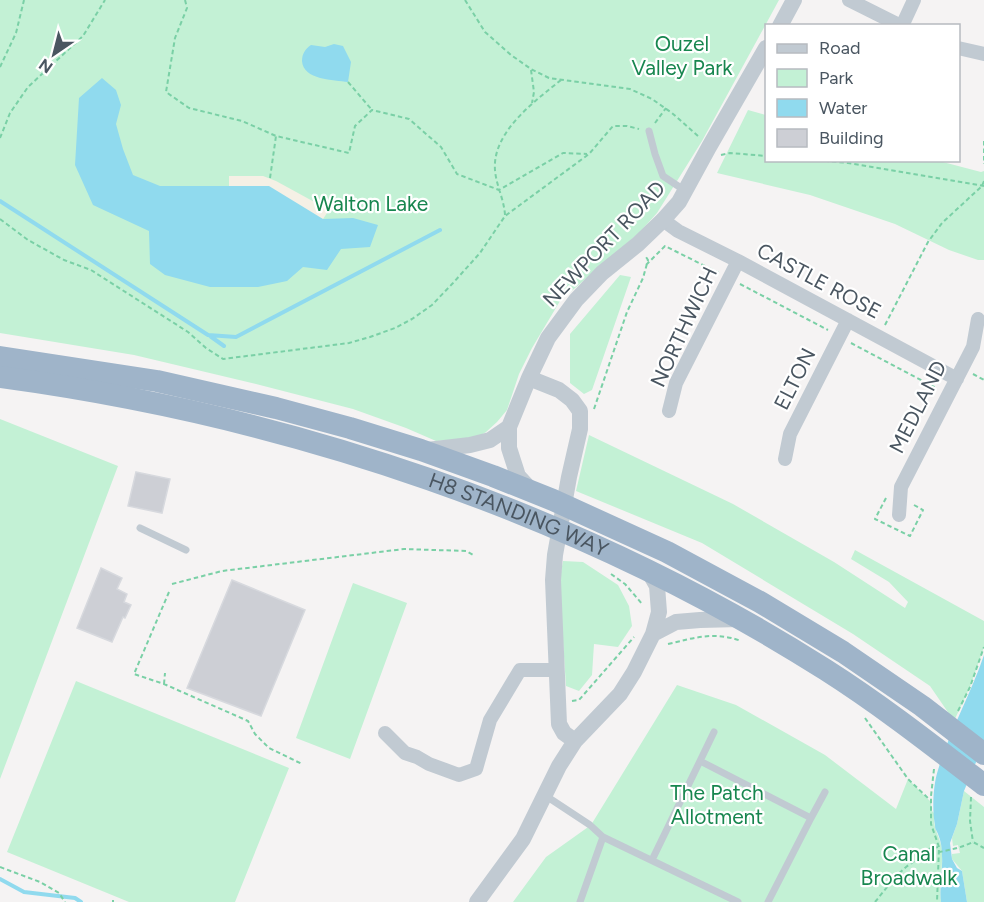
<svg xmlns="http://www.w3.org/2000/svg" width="984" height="902" font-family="Figtree,sans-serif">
  <rect width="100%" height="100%" fill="#f5f3f3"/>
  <path fill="#c3f1d5" d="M 0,0 L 779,0 L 702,141 L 657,213 L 639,233 L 560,301 L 532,348 L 519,374 L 507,410 L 497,422 L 486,432 L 476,438 L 436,441 L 406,428 L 353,409 L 256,384 L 134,355 L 0,333 Z
    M 748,110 L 766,115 L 766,160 L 939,161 L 981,172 L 984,171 L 984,260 L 978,260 L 949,250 L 895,224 L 810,195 L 717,173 Z
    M 620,275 L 631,277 L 592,390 L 584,394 L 570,383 L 570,334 Z
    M 0,419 L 118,466 L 0,779 Z
    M 589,435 L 733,504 L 834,562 L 905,608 L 908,602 L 889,582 L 851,559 L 855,550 L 984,621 L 984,647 L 970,687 L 954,721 L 930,686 L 853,634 L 702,543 L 576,491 Z
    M 563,561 L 583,562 L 618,585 L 629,606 L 632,626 L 618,647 L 594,644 L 592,675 L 579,691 L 566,686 L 559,583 Z
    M 353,583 L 407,603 L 350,759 L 296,738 Z
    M 76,681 L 289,768 L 235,902 L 129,902 L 7,852 Z
    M 677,685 L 736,705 L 825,755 L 896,809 L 908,779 L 931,802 L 932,811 L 934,813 C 934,817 934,823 935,827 C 937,835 941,841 942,850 C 943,867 939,885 941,902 L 513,902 L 546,857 L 591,825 Z
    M 964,791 L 984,807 L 984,902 L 967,902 L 962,871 L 952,859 L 952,854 L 960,853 L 958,845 L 953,846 L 952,838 L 957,824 Z"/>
  <path fill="#f5f0e5" d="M 229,176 L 263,176 L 276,181 L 329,210 L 323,219 L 229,189 Z"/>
  <path fill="#90daee" d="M 334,44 L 343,46 L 351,62 L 348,82 C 334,80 303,80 302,61 C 302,54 305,49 311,45 L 325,47 Z
    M 102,78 L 116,90 L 121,105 L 116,124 L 123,149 L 133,175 L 160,186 L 269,186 L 323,219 L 353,218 L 378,225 L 370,247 L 341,249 L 327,270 L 303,267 L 287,281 L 258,287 L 210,287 L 165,275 L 150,264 L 149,231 L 93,205 L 75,165 L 79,98 Z
    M 984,655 L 984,743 L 964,791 L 957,824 L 950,843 L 952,859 L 957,868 L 962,871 L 967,902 L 941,902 C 939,887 943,871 942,856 C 942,848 941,841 938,834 C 936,829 935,830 935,825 C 932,810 933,785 938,770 C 950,730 971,694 984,655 Z"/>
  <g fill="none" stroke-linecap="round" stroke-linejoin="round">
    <path stroke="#90daee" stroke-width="4" d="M 0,201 L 208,335 L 236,337 L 440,230
      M 210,336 L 224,346
      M 0,879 L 24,892 L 75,898 L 81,902"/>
  </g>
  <path fill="#cdcfd5" stroke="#d7d9de" stroke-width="1.5" d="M 136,472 L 170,479 L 162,513 L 128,506 Z
    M 101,568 L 122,578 L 117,589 L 127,594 L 124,602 L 131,605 L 125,618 L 123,617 L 112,642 L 77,628 Z
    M 232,580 L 305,610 L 261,716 L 187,688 Z"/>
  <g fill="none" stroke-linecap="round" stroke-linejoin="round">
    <path stroke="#7ad0a6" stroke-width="2" stroke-dasharray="4.5 3" stroke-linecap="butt" d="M 185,0 L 187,8 L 175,38 L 166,92 L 189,108 L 242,121 L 276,136
      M 465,0 L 485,32 L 511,55 L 531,69 L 549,78 L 630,89 L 652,99 L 672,113 L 698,136
      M 0,67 L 16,33 L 24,0
      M 531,70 L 534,92 L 532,103
      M 348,82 L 372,110
      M 655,123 L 666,108
      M 0,138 L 10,113 L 28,87 L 83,36 L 105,0
      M 984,141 L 984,164
      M 721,155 L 730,153 L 766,156
      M 817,160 L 848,163 L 984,186
      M 270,178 L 276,136 L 349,153 L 355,126 L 372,110 L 409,119 L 441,147 L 457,174 L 499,190 L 563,153 L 587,154
      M 505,215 C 504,199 496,185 495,170 C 492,132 535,101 561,80
      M 0,219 L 28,240 L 64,260 L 91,270 L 116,286 L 188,332 L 206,348 L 223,359 L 349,343 L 370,337 L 395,328 L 412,319 L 432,305 L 453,283 L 480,253 L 505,216 L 589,154 L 613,126 L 627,126 L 639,129
      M 646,265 L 665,246 L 719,273
      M 740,284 L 828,330
      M 885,325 L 928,242 L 942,223 L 982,186 L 984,181
      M 851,343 L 936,388
      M 973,374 L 984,380
      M 594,409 L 627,312 L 643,278 L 648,260 L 646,257
      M 886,498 L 875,519 L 910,536 L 923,510 L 914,505
      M 611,574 L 625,584 L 643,605
      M 172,584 L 222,571 L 404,549 L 466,551 L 475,556
      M 169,592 L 134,674 L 164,684 L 248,721 L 255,734 L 269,748 L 302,764
      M 668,644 C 694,638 714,631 741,641
      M 164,684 L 165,673
      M 572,701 L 579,700 L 634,637
      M 958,711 L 970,687 L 984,647
      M 865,718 L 908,779 L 930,800
      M 934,769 L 931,796 L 931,824 L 939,847 L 937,902
      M 971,797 L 970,821 L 973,842
      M 917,860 L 917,858 L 924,850 L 938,847
      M 0,867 L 40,882 L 59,893 L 65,902
      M 113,902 L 113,900
      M 875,902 C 890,884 904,862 928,855 C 945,850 956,850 973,842 L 984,848"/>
    <path stroke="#c1cad2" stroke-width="7" d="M 649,131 L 655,154 L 663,176 L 684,190
      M 140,528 L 186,550
      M 700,761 L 714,732
      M 546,796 L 590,825 L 603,837 L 738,902
      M 811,818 L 825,792
      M 652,860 L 700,761 L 811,818 L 768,902
      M 580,902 L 603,837"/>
    <path stroke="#c1cad2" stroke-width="14" d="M 849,0 L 901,26
      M 902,26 L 914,0
      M 958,48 L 984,54
      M 663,220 L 678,231 L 738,261 L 957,379
      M 669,411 L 676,383 L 738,261
      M 785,459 L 790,434 L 848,320
      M 899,515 L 901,487 L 973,347 L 978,319
      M 385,733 L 405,753 L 417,757 L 429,764 L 459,775 L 476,769 L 490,720 L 520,670 L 556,670"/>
    <path stroke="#c1cad2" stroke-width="16" d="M 780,26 L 794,0
      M 529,378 L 559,390 L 572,400 L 580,411 L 580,429 L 569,477 L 555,555 L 553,580 L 559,724 L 564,733 L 575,741
      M 509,427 L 509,448 L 518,476 L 530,489
      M 427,450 L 470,445 L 490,440 L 509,427 L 529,378 L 548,338 L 576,300 L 602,273 L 638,244 L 663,220 L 679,202 L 709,147 L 766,48
      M 653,634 L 676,622 L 700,620 L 739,619
      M 477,902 L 523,839 L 559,766 L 575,741 L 620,694 L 634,672 L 653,634 L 659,612 L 657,586 L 649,572"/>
    <g stroke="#9fb4c9" stroke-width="22">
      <path d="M 0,357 L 157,381 L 276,408 L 350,428 L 421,450 L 493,476 L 553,500 L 667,552 L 760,602 L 843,652 L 922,706 L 984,754"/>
      <path id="s1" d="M 0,377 C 290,416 579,513 826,670 C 881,705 932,745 984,785"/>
    </g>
  </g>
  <g text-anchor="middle" stroke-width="4.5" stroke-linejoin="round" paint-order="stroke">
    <g font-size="21" fill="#17864f" stroke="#fff">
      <text x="682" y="51">Ouzel<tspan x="682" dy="24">Valley Park</tspan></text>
      <text x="371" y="211">Walton Lake</text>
      <text x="717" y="800">The Patch<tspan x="717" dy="24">Allotment</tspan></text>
      <text x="909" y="861">Canal<tspan x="909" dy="24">Broadwalk</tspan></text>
    </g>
    <g font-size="21" fill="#4a5661" stroke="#fff">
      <text transform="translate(604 244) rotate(-46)" y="7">NEWPORT ROAD</text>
      <text transform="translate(819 281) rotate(28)" y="7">CASTLE ROSE</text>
      <text transform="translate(684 327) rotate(-65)" y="7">NORTHWICH</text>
      <text transform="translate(795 379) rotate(-63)" y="7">ELTON</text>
      <text transform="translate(918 407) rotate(-63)" y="7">MEDLAND</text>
      <text dy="7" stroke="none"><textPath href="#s1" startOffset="538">H8 STANDING WAY</textPath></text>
    </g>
  </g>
  <rect x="765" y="24" width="195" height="138" fill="#ffffff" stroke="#b7bbc0" stroke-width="1.5"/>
  <rect x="777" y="44" width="30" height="9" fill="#c1cad2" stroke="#b7bbc0" stroke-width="1.5"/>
  <text x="819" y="54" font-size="18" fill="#4a5661">Road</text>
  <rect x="777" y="69" width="30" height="18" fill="#c3f1d5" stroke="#b7bbc0" stroke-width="1.5"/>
  <text x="819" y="84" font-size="18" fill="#4a5661">Park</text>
  <rect x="777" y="99" width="30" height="18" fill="#90daee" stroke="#b7bbc0" stroke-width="1.5"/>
  <text x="819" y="114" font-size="18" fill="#4a5661">Water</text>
  <rect x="777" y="129" width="30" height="18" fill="#cdcfd5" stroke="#b7bbc0" stroke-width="1.5"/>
  <text x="819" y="144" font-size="18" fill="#4a5661">Building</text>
  <g transform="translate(54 54) rotate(215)" stroke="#ffffff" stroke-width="4.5" paint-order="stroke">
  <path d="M0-4.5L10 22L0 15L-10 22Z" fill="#4a5661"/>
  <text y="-9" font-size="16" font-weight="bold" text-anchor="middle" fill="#4a5661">N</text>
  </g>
</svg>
